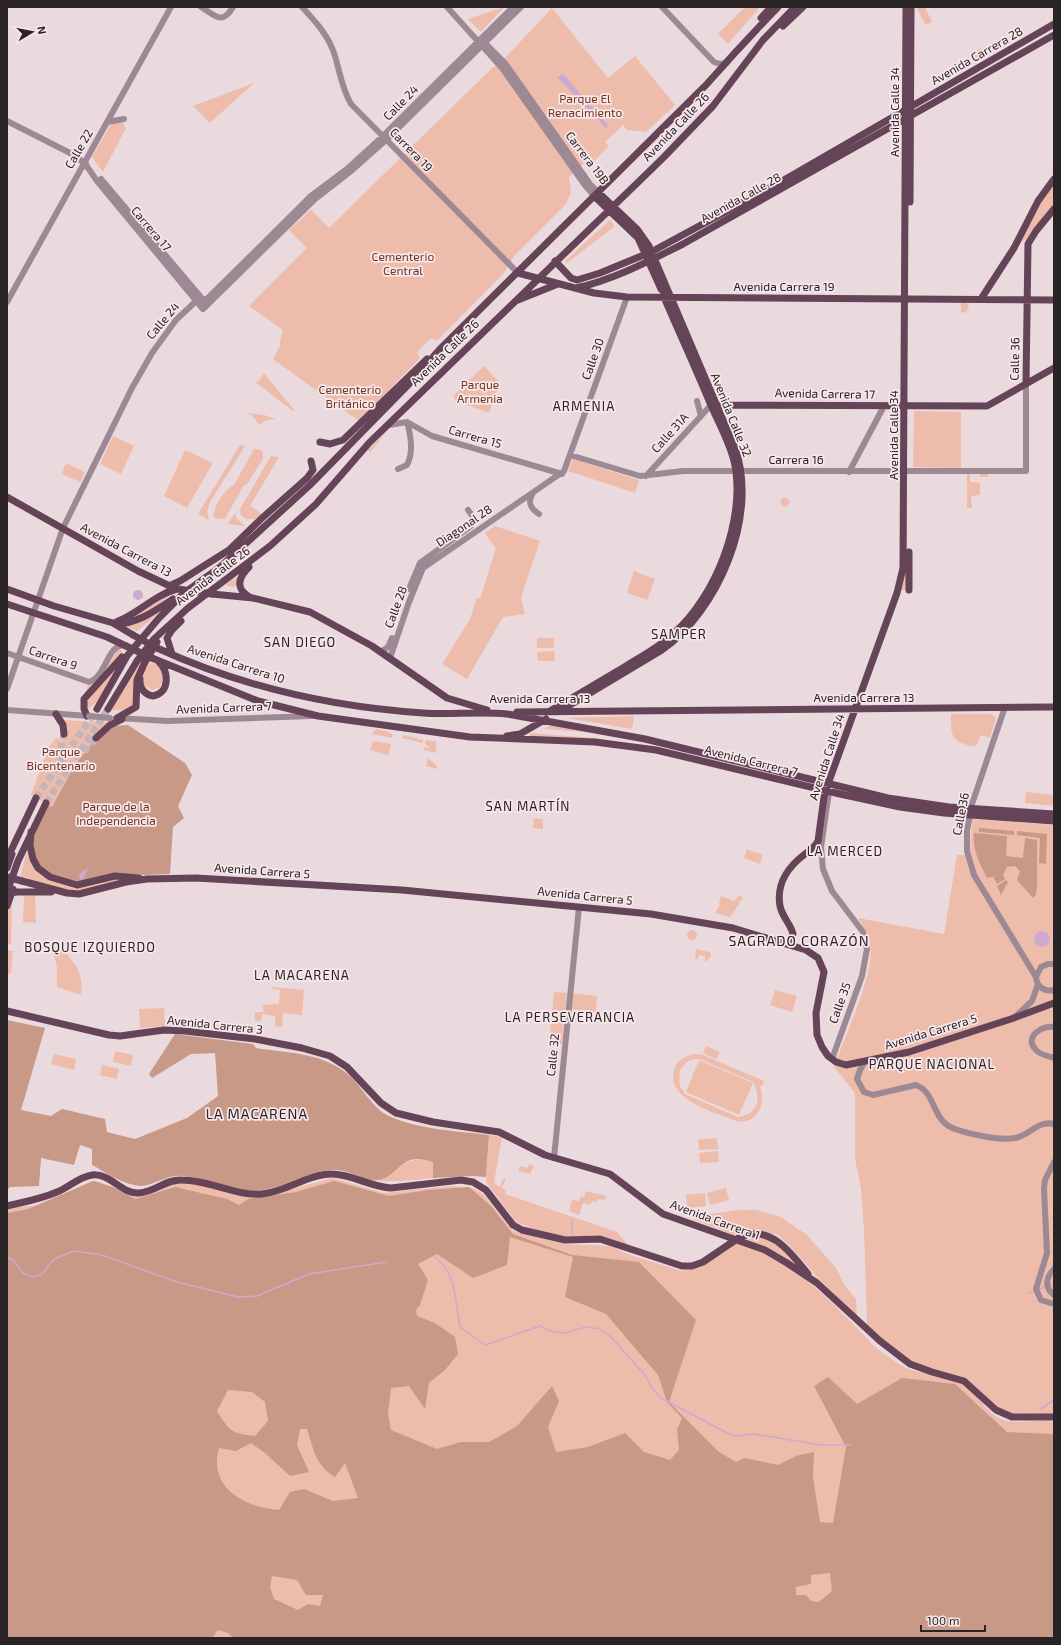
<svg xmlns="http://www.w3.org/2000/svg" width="1061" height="1645" font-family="'Exo 2',sans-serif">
  <rect width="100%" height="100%" fill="#eadade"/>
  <path fill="#eebcaa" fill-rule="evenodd" d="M 504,7 L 481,32 L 468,19 Z
    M 745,7 L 760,7 L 728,44 L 718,34 Z
    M 921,7 L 925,7 L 932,22 L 926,25 L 917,9 Z
    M 552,8 L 608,78 L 635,56 L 675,105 L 646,132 L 627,130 L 623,125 L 605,142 L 609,146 L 591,164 L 583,164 L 569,177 L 571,193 L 566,204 L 514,256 L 504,273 L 437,341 L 431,338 L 417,352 L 420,358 L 359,421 L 273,359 L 280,346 L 280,341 L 283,330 L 249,306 L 307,248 L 289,230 L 311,210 L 329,228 L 491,69 L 506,57 Z
    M 981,48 L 984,54 L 973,60 L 970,54 Z
    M 254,83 L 210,123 L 193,106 Z
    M 122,122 L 126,128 L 103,172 L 92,157 L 111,124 Z
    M 1054,183 L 1054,204 L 1028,239 L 1020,242 L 1040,201 Z
    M 610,220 L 615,226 L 567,263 L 565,261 Z
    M 961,303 L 967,303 L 969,307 L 966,312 L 961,313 Z
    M 484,366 L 500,383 L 489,413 L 455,400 L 454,395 Z
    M 264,373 L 295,411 L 293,411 L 255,382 L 259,381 Z
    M 914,411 L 961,412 L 961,468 L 913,467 Z
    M 247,413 L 264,415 L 276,419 L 267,420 L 259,425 L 252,415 Z
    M 388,431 L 370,452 L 367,451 Z
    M 113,436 L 134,446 L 121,474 L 100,464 Z
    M 240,445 L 245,446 L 210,502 L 207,511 L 209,520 L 198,514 Z
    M 254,449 L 259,449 L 263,452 L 263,459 L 247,484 L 244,485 L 225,519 L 214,518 C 211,510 226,487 234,485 Z
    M 185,450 L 213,463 L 187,508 L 164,496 Z
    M 271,456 L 279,457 L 250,506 L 262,514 L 255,519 L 246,519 L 241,515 L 240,509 Z
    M 573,459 L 639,480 L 635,493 L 568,471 Z
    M 66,463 L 85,472 L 80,482 L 62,474 Z
    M 967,472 L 988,472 L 988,477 L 980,477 L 980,474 L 970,474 L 970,482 L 980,483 L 980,495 L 971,496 L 972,508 L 967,508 Z
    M 906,477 L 907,477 L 907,590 L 900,590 Z
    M780.5 502a4.5 4.5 0 1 1 9 0a4.5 4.5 0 1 1-9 0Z
    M 235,513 L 237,519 L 245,526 L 227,524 Z
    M 495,526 L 540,541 L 521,597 L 525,614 L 503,617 L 467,679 L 442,664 L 470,619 L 477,598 L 480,598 L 496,549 L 485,533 Z
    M 634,571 L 655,579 L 647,600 L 627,593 Z
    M 238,576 L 237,585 L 233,587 L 225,585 Z
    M 164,597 L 167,597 L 154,608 L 130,620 Z
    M 158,612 L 152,619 L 137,631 L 127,627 Z
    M 537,638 L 554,638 L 554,648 L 537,648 Z
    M 118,650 L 122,650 L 122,656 L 81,701 L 88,686 L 95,683 Z
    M 554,651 L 555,661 L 538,661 L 537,652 Z
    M 138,660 L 141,662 L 137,672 L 134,704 C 129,711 120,711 112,710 Z
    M 152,662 C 162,668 166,676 160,687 L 152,690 L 144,685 L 142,678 L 146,663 L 150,665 Z
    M 117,666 L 98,701 L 88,709 L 86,701 Z
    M 951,714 L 992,714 L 996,718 L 990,738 L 981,735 L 977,745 C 972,747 970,746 964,744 C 949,739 951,728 951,714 Z
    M 634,716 L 632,729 L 567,718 Z
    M 62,720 L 114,723 L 85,751 L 52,807 L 31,795 L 48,748 L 56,738 L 62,741 L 65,734 Z
    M 554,724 L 600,733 L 543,729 Z
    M 376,729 L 389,732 L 393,735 L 392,738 L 372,734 Z
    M 530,733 L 593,738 L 610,741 L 530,739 Z
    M 403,735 L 423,740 L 423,743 L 402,738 Z
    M 426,740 L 436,741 L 436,753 L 424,750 L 424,747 L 430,748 L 425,744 Z
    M 373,741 L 391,744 L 388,755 L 370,750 Z
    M 428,758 L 437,766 L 436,769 L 426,766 Z
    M 1026,792 L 1054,795 L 1054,806 L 1025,803 Z
    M 534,818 L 543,819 L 543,829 L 533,828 Z
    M 972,819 L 1054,825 L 1054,1415 L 1007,1413 L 995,1407 L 977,1388 L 913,1365 L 867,1326 L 864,1230 L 861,1189 L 855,1159 L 855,1093 L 834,1067 C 844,1037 876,973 870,944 C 868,935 863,926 858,918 L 944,934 L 957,855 L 970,855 Z
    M 29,845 L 108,879 L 132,879 C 116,881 102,887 86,890 C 66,895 39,881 20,876 Z
    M 747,849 L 763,855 L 760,864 L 744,858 Z
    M 35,895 L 36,923 L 23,922 L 24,896 Z
    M 739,895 L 743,898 L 730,917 L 715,913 L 720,904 L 719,903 L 721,896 L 734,901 Z
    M 12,897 L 11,944 L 7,945 L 7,911 Z
    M687 935a5 5 0 1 1 10 0a5 5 0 1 1-10 0Z
    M 53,947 L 62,948 C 65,953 69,956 72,961 C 80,969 83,984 81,995 L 57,987 L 57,967 L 52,948 Z
    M 696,949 L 710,952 L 711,956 L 707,961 L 705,961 L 705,956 L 699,955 L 697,960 L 695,959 Z
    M 7,950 L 13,951 L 11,973 L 7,975 Z
    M 273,987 L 304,990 L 302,1015 L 283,1013 L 282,1027 L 275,1026 L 275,1016 L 262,1014 L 261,1021 L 255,1021 L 255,1012 L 264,1012 L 262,1005 L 279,1004 L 280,990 L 272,989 Z
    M 775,990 L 797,996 L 792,1012 L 770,1005 Z
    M 554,992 L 567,993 L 562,1044 L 549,1043 Z
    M 570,993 L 597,996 L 596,1012 L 568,1009 Z
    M 164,1008 L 165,1026 L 140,1028 L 139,1009 Z
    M 706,1046 L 720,1052 L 716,1059 L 703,1053 Z
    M 115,1051 L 133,1055 L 131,1066 L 113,1062 Z
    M 54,1054 L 76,1059 L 74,1070 L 51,1064 Z
    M 695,1054 L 703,1055 L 764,1081 L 762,1086 L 760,1086 C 766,1105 758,1125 736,1121 C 715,1112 666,1101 674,1070 C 677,1060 685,1056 695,1054 ZM 694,1059 L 700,1059 L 753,1082 C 762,1098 758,1115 738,1117 L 685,1094 L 681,1088 L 679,1082 L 680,1070 L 688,1061 Z
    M 699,1060 L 753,1083 L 739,1115 L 686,1092 Z
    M 102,1065 L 119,1069 L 117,1079 L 100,1075 Z
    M 489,1135 L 502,1137 L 494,1183 L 500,1187 L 503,1179 L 506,1179 L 502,1188 L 506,1190 L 505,1194 L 617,1232 L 628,1245 L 600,1235 L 569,1237 L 541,1232 L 516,1222 L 486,1182 Z
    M 717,1138 L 718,1149 L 699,1150 L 698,1140 Z
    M 718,1151 L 719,1162 L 700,1163 L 699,1153 Z
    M 426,1159 L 433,1161 L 433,1178 L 401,1181 L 377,1181 C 398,1172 401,1159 426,1159 Z
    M 529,1164 L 534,1166 L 530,1174 L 518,1171 L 520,1166 L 527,1168 Z
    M 332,1178 L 384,1193 L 452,1186 L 473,1188 L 483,1194 L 513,1231 L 564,1244 L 610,1246 L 630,1255 L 682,1271 L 695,1269 L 737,1243 C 786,1257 819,1289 854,1325 C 861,1332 868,1340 875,1347 C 883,1353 902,1367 911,1370 C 927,1375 945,1373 961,1381 C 978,1390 985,1414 1003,1420 C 1019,1425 1037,1418 1054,1422 L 1054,1638 L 7,1638 L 7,1208 L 43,1205 L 93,1181 L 98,1181 L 124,1194 L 134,1197 L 176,1182 L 199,1184 L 231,1194 L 265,1197 Z
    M 726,1188 L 729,1200 L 710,1205 L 707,1193 Z
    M 586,1191 L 606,1196 L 605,1200 L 598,1199 L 597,1202 L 592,1201 L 590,1205 L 583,1203 L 579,1215 L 569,1211 L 572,1200 L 579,1201 L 581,1196 L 584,1197 Z
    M 705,1193 L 706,1206 L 687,1208 L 686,1195 Z
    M 739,1210 L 756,1210 L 781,1217 L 807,1235 L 836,1268 L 845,1286 L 856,1299 L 857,1316 L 819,1279 L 789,1245 L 778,1235 L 759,1230 L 734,1235 L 692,1219 L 702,1215 Z
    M 762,1237 L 779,1246 L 799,1267 L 773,1251 L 746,1239 Z"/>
  <path fill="#c99987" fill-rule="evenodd" d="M 128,725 L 185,763 L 192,775 L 178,806 L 184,818 L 173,827 L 170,874 L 147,875 L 128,874 L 83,883 L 54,876 L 38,864 L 34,854 L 33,839 L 37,825 L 47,804 L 52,807 L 75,765 L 93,742 L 94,743 L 114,726 Z
    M 979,828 L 1014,831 L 1014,835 L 979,832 Z
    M 1017,831 L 1047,834 L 1046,864 L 1039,863 L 1040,838 L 1017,835 Z
    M 974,833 L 1007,836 L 1006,856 L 1023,858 L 1025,838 L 1037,840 L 1037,887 L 1036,894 L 1033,898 L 1017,880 L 1020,871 L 1015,866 L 1007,867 L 1003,875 L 1005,879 L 997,884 L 993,877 L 1001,875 L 987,878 C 980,864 972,850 974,833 Z
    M 1006,880 L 1008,882 L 1001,895 L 997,886 Z
    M 7,1020 L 45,1028 L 21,1110 L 51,1116 L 62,1109 L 105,1119 L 107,1132 L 135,1139 L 187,1118 L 218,1096 L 215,1053 L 191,1054 L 152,1078 L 149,1074 L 175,1034 L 253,1044 L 256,1048 C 289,1053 327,1053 352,1078 C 361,1087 374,1108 385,1114 C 413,1129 457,1131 489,1135 L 486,1177 L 472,1176 L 433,1178 L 433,1162 C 400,1150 399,1178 377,1180 C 362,1182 348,1168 330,1170 C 309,1172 284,1187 263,1190 C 236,1194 209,1178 183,1176 C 167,1174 151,1187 139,1186 C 122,1184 107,1173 92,1165 L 92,1149 L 80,1145 L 74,1165 L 41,1158 L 39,1186 L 10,1187 L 7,1190 Z
    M 93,1181 L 113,1187 L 136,1199 L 175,1187 L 227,1199 L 239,1205 L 248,1199 L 296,1192 L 334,1181 L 389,1196 L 428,1190 L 469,1187 L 491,1206 L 513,1234 L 572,1255 L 639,1262 L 696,1320 L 669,1402 L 719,1452 L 736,1462 L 745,1458 L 778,1465 L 796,1456 L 814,1452 L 813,1477 L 820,1522 L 833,1523 L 846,1447 L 814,1386 L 828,1377 L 857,1404 L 902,1378 L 955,1384 L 1007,1432 L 1054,1434 L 1054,1638 L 233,1638 L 228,1633 L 218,1630 L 212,1638 L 7,1638 L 7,1213 L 28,1209 ZM 510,1237 L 573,1257 L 565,1297 L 606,1314 L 658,1375 L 667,1402 L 682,1418 L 677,1429 L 679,1450 L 670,1460 L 644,1452 L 625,1433 L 588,1447 L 556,1452 L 548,1427 L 559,1401 L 552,1386 L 517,1426 L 489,1442 L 461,1442 L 437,1449 L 391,1430 L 388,1414 L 391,1388 L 409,1386 L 425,1409 L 429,1383 L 445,1370 L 458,1354 L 455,1337 L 435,1323 L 417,1316 L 416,1310 L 420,1305 L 428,1280 L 418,1264 L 437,1254 L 473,1278 L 507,1265 ZM 228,1390 L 252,1392 L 265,1402 L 268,1421 L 255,1436 C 231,1433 230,1432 217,1411 ZM 300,1429 L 307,1429 C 314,1450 315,1465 335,1477 L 345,1463 L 358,1498 L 333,1501 L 304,1489 L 290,1492 L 279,1510 C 244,1507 208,1488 219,1448 L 236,1451 L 251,1443 L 265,1453 L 290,1476 L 309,1472 L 297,1445 ZM 830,1573 L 832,1591 L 819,1602 L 811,1601 L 806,1595 L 796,1595 L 796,1587 L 811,1584 L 811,1575 ZM 272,1576 L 297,1580 L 306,1595 L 323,1595 L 320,1606 L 308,1604 L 298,1610 L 274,1599 L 270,1587 Z"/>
  <path fill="#ccaacf" d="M 563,74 L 608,125 L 606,128 L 557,77 Z
    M133 595a5 5 0 1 1 10 0a5 5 0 1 1-10 0Z
    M 86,869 L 88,869 L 83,879 L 80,880 L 79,875 Z
    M1034 939a8 8 0 1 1 16 0a8 8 0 1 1-16 0Z"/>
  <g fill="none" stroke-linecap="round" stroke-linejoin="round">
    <path stroke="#ccaacf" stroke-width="1.5" d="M 572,1220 L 572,1235
      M 7,1257 L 12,1259 L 23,1273 L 33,1277 L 42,1274 L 54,1259 L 74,1251 L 102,1255 L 177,1282 L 238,1297 L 257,1296 L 309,1274 L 386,1262
      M 435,1257 C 457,1274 455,1301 460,1327 L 485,1345 L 540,1326 L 553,1332 L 565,1333 L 586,1327 L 600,1329 L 610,1336 L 645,1375 L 652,1388 L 661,1398 L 729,1434 L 736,1436 L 754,1434 L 821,1445 L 850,1445
      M 1049,1286 L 1054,1284
      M 1038,1290 L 1045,1287
      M 1029,1293 L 1035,1291
      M 1040,1409 L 1054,1400"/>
    <path stroke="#c3b5b9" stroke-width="7" stroke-dasharray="7 3.5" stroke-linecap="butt" d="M 84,752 L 96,738
      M 59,760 L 64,734
      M 36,798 L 97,709
      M 46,803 L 108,709"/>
    <path stroke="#9d8994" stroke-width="6" d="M 201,7 C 215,15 222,26 233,7
      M 302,7 C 316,22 329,36 335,56 C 340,73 342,89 351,104 L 518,273
      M 447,7 L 502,68 L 584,184 L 595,197
      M 662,7 L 714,62 L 720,64 L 727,63
      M 482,40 L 505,63 L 590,184 L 599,193
      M 7,121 L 72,154 L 86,164
      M 107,122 L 124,119
      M 84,162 L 97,181 L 203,309 L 314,200 L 350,172 L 386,140 L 521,7
      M 101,179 L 205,302
      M 7,302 L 171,7
      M 697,401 L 701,416
      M 389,425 L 407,422 L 432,436 L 562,474
      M 570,455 L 640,476 L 683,471 L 1026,471 L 1026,383
      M 398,469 L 407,465 C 414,452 411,436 407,422
      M 849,472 L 884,406
      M 646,476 L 711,405
      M 533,493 C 527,502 530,508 539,514
      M 409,589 L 420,563 L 471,526 L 474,518 L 468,510
      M 381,652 L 388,647 L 392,638
      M 7,653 L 89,682 C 107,676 106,646 124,645
      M 390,658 L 409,602 L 423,568 L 564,471 L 627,297
      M 7,689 L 63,528 L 132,388 L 152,353 L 176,320 L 194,303 L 208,298 L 311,196 L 347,169 L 382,137 L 513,7
      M 1005,707 L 972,804 L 967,831 L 967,851 L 974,875 L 1036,977
      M 7,710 L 89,716
      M 117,718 L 168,721 L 312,716
      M 829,792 L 821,847 L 823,869 L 832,891 L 863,932 L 867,949 L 862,976 L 832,1059
      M 1054,964 L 1048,964 L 1041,967 L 1036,977 C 1037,987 1044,992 1054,990
      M 1016,1016 L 1032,1001 L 1038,984
      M 1054,1027 C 1042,1025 1023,1037 1036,1050 C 1040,1055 1048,1056 1054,1058
      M 865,1061 L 860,1070 L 857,1079 L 864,1092 L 873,1095 L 916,1085 C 937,1093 931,1121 955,1129 C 969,1134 1000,1141 1015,1138 C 1029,1136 1038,1120 1054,1124
      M 554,1158 L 579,907
      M 1054,1162 L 1045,1180 L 1044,1189 L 1047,1253 L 1036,1289 L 1041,1300 L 1054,1304
      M 1054,1269 C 1046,1277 1044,1288 1054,1295"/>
    <path stroke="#654458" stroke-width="7" d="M 761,18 L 771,7
      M 783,26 L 803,7
      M 595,197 L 638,238 L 661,289 L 668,296
      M 910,202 L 911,7
      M 555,261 L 571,278 L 577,280 L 600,273 L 651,252 L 777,184 L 1054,24
      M 518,273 L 594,293 L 627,297 L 1054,300
      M 576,288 C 613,280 649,261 683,244 L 1054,35
      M 981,299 L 1014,248 L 1038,201 L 1054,179
      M 518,300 L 558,284
      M 1026,383 L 1028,244 L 1036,231 L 1054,209
      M 713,405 L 987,406 L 1054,368
      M 320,442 L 330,444 L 343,440 L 427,359
      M 7,497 L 138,571 L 172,587
      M 249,567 C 238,578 235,589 250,597
      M 169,586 L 180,581 L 229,550 L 261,519 L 307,478 L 313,470 L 311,461
      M 7,589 L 54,606 L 113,623 L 133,635
      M 909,590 L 909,552
      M 212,594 L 253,598 L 310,612 L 372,646 L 447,698 L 487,710
      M 7,604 L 107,637 L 126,646
      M 116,622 C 138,614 154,595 177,589
      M 116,624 C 137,624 156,610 173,599
      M 157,648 C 240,686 332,707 423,713 C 451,715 479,711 507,714 L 645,739 L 888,798 L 949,807 L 1054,814
      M 172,654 L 167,638 L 172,630 L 181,621
      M 152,658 L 258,701 L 318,716 L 470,737 L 595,742 L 656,750 L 840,794 L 900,807 L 944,813 L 1054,821
      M 140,679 C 139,688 145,695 153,696 C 170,693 169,672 159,662
      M 97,709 L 127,656 L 159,618 L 184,593 L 220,567 L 310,485 L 410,383 L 440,349 L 706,85 C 729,59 753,33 778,7
      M 108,709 L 137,661 L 154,639 L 188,608 L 270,546 L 316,504 L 369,443 L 663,158 L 713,106 L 763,40 L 795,7
      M 550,711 C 575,696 601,681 626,666 C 642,656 659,647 673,634 C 716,597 747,517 734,461 C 729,441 718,422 710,403 C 695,367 679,332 664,297
      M 560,711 L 662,650 C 719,610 759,515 735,448 L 649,246 L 637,229 L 599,193
      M 517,712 L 1054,707
      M 56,714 L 63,725 L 64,734
      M 87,716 L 84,709 L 84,699 L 122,657
      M 117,718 L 136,707 L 137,680 L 144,664 L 157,642
      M 507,736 L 520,734 L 546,719
      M 96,738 L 110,725 L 122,719
      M 31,832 L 30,845 L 33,859 L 38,868 L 50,877 L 77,885 L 115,876 L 139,878
      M 7,859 L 36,798
      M 7,868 L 12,854
      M 22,881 L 67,893 L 79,894 L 126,882 L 147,879 L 196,878 L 402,890 L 651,914 L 733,928 L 806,950 L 818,958 L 824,972 L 816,1013 L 817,1035 L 822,1047 L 828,1056 L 836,1062 L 846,1065 L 909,1052 L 1011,1019 L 1054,1003
      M 7,892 L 18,861 L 46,803
      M 15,892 L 51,892
      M 7,906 L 13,889
      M 781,943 L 789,941 L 793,934 C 791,924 782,917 780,906 C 776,883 788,867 805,854 C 811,849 815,847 818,841 L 824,797 L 828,784 L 897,593 L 903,568 L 906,7
      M 7,1011 L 109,1035 L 120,1036 L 164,1030 L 185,1031 L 255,1039 L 302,1048 L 330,1056 L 347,1067 L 381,1103 L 396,1113 L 433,1122 L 499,1132 L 545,1155 L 610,1174 L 663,1214 L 765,1250 L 787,1263 L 817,1283 L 880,1341 L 910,1364 L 932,1372 L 964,1381 L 996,1410 L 1012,1417 L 1054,1417
      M 7,1206 C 24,1202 41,1199 57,1192 C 69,1187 79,1177 92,1175 C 111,1173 121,1194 139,1193 C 155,1192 166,1179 182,1180 C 209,1180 235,1196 262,1194 C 286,1192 308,1174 332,1174 C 352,1174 370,1187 391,1188 L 461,1180 L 473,1182 L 486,1190 L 513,1225 L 522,1230 L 565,1240 L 600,1239 L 682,1266 L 692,1266 L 703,1262 L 731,1243
      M 740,1237 C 771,1224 791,1253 808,1274"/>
    <path stroke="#9d8994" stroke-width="6" d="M 89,716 L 110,718"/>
    <path stroke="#654458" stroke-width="7" d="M 178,589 L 212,594
      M 133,635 L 157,648
      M 126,646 L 152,658
      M 7,877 L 22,881
      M 7,895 L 15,892
      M 731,1243 L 740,1237"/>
  </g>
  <g text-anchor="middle" stroke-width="3.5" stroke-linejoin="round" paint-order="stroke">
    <g font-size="12" fill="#292325" stroke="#f7e7eb">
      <text transform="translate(977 56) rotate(-30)" y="4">Avenida Carrera 28</text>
      <text transform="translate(401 103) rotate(-45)" y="4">Calle 24</text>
      <text transform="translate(895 112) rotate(-90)" y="4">Avenida Calle 34</text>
      <text transform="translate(676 127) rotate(-46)" y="4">Avenida Calle 26</text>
      <text transform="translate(79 149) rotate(-60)" y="4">Calle 22</text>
      <text transform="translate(411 150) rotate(46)" y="4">Carrera 19</text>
      <text transform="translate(587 158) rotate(53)" y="4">Carrera 19B</text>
      <text transform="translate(741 198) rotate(-29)" y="4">Avenida Calle 28</text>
      <text transform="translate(151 229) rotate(50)" y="4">Carrera 17</text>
      <text x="784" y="291">Avenida Carrera 19</text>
      <text transform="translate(163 321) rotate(-50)" y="4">Calle 24</text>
      <text transform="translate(445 353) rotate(-44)" y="4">Avenida Calle 26</text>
      <text transform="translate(593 359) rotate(-70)" y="4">Calle 30</text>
      <text transform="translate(1015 359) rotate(-89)" y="4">Calle 36</text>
      <text transform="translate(825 394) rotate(1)" y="4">Avenida Carrera 17</text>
      <text transform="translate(731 415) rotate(68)" y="4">Avenida Calle 32</text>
      <text transform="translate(670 433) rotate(-48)" y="4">Calle 31A</text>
      <text transform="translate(894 435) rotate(-90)" y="4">Avenida Calle 34</text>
      <text transform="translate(475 437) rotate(16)" y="4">Carrera 15</text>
      <text x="796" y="464">Carrera 16</text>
      <text transform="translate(464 526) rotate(-34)" y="4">Diagonal 28</text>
      <text transform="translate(126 550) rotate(28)" y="4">Avenida Carrera 13</text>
      <text transform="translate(213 576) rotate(-37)" y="4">Avenida Calle 26</text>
      <text transform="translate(396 607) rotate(-70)" y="4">Calle 28</text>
      <text transform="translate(53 658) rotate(19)" y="4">Carrera 9</text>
      <text transform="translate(236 664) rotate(18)" y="4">Avenida Carrera 10</text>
      <text x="864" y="702">Avenida Carrera 13</text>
      <text x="540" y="703">Avenida Carrera 13</text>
      <text transform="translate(224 708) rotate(-2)" y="4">Avenida Carrera 7</text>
      <text transform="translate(827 757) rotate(-72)" y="4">Avenida Calle 34</text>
      <text transform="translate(751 761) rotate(14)" y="4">Avenida Carrera 7</text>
      <text transform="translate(961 814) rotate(-79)" y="4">Calle 36</text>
      <text transform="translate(262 871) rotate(4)" y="4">Avenida Carrera 5</text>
      <text transform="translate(585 896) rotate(6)" y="4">Avenida Carrera 5</text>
      <text transform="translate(840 1003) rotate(-70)" y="4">Calle 35</text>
      <text transform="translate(215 1025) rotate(6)" y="4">Avenida Carrera 3</text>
      <text transform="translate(931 1032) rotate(-17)" y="4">Avenida Carrera 5</text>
      <text transform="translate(553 1055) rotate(-84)" y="4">Calle 32</text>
      <text transform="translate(715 1220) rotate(20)" y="4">Avenida Carrera 1</text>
    </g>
    <g font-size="12" fill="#72341c" stroke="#f7e7eb">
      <text x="585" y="103">Parque El<tspan x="585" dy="14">Renacimiento</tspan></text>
      <text x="403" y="261">Cementerio<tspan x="403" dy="14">Central</tspan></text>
      <text x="480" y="389">Parque<tspan x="480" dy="14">Armenia</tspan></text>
      <text x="350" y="394">Cementerio<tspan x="350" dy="14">Británico</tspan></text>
      <text x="61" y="756">Parque<tspan x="61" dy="14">Bicentenario</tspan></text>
      <text x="116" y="811">Parque de la<tspan x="116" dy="14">Independencia</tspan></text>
    </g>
    <g font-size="13" letter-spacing="1" fill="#292325" stroke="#f7e7eb">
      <text x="584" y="411">ARMENIA</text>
      <text x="679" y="639">SAMPER</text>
      <text x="300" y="647">SAN DIEGO</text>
      <text x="528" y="811">SAN MARTÍN</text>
      <text x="845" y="856">LA MERCED</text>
      <text x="90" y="952">BOSQUE IZQUIERDO</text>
      <text x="302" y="980">LA MACARENA</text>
      <text x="570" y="1022">LA PERSEVERANCIA</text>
      <text x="932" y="1069">PARQUE NACIONAL</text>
    </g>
    <g font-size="14" letter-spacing="1" fill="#292325" stroke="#f7e7eb">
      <text x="799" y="946">SAGRADO CORAZÓN</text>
      <text x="257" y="1119">LA MACARENA</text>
    </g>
  </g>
  <rect width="1061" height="1645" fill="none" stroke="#292325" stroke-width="16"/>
  <g transform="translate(32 32) rotate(80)" stroke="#f7e7eb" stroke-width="3" paint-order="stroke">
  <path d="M0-3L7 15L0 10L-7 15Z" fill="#292325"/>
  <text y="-6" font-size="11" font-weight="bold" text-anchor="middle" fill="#292325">N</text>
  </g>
  <path d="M921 1625v6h64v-6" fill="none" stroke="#292325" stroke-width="2"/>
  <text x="927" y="1625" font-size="12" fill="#292325" stroke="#f7e7eb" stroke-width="3" paint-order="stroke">100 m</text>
</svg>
